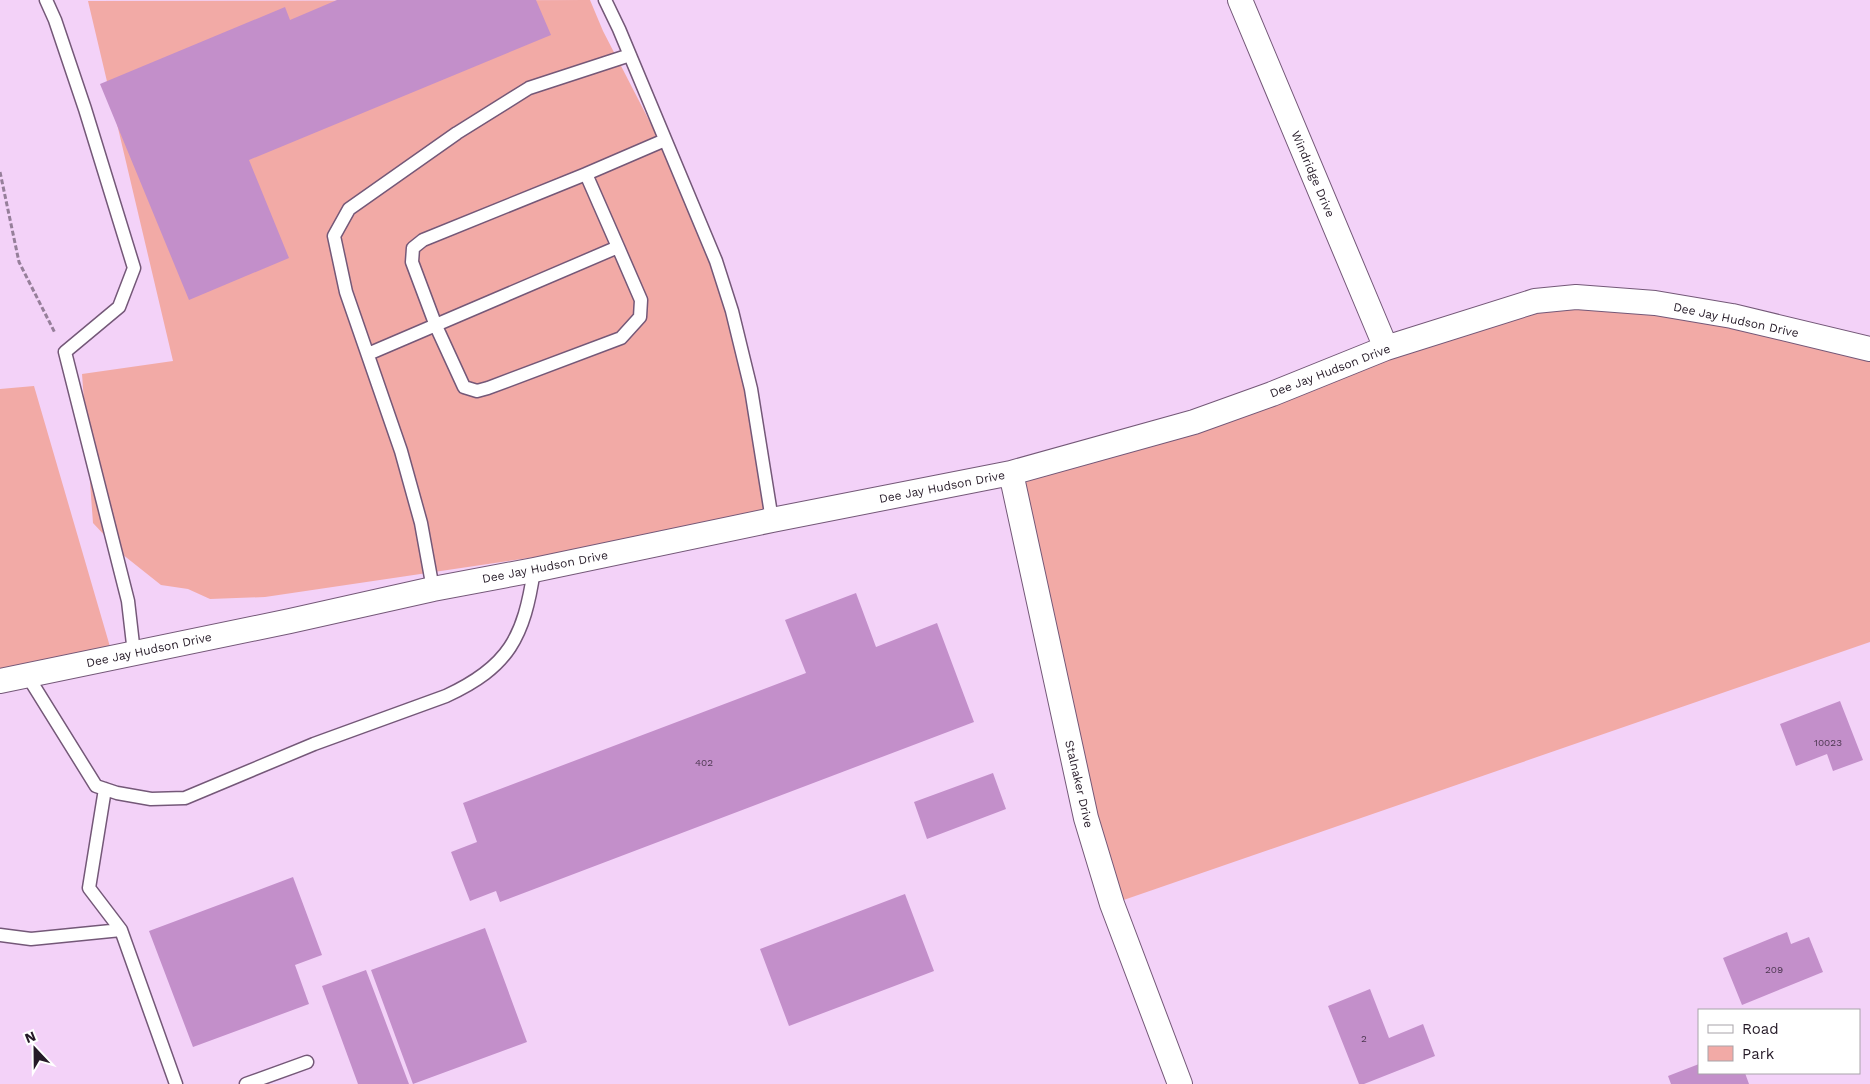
<svg xmlns="http://www.w3.org/2000/svg" width="1870" height="1084" font-family="'Work Sans',sans-serif">
  <rect width="100%" height="100%" fill="#f3d2f8"/>
  <path fill="#f2aaa6" d="M 590,0 L 603,31 L 686,192 L 732,311 L 772,520 L 744,526 L 265,597 L 210,599 L 188,589 L 161,585 L 122,554 L 93,523 L 82,374 L 173,361 L 88,1 Z
    M 1576,297 L 1870,349 L 1870,642 L 1112,904 L 1011,473 Z
    M 34,386 L 113,657 L 0,681 L 0,389 Z"/>
  <path fill="#c38fca" d="M 337,0 L 536,0 L 551,35 L 249,160 L 289,258 L 189,300 L 100,84 L 285,7 L 290,20 Z
    M 856,593 L 876,647 L 937,623 L 974,722 L 500,902 L 496,891 L 470,901 L 451,852 L 477,842 L 463,803 L 806,673 L 785,620 Z
    M 1840,701 L 1863,760 L 1833,771 L 1827,754 L 1796,766 L 1780,724 Z
    M 993,773 L 1006,809 L 927,839 L 914,802 Z
    M 293,877 L 322,955 L 295,965 L 309,1004 L 193,1047 L 149,931 Z
    M 905,894 L 934,971 L 789,1026 L 760,949 Z
    M 485,928 L 527,1042 L 413,1084 L 371,970 Z
    M 1787,932 L 1791,944 L 1809,937 L 1823,972 L 1742,1005 L 1723,958 Z
    M 366,970 L 409,1084 L 358,1084 L 322,986 Z
    M 1370,989 L 1389,1038 L 1423,1024 L 1435,1056 L 1364,1084 L 1359,1084 L 1328,1006 Z
    M 1699,1064 L 1699,1073 L 1745,1073 L 1749,1084 L 1671,1084 L 1668,1076 Z"/>
  <g fill="none" stroke-linecap="round" stroke-linejoin="round">
    <g stroke="#745878" stroke-width="15">
      <path id="lane" d="M 46,0 L 55,20 L 85,109 L 134,268 L 119,307 L 65,352 L 128,601 L 134,653
        M 605,0 L 619,29 L 716,261 L 732,311 L 751,389 L 772,520
        M 586,174 L 423,240 L 413,248 L 412,262 L 436,326 L 464,387 L 477,391 L 488,388 L 621,338 L 640,317 L 641,300 L 618,247
        M 368,354 L 618,247 L 586,174 L 665,140
        M 433,589 L 421,523 L 401,451 L 346,292 L 334,236 L 349,209 L 457,133 L 529,88 L 630,55
        M 27,675 L 96,786 L 117,793 L 151,799 L 185,798 L 314,744 L 446,696 C 509,667 524,637 534,570
        M 105,789 L 89,888 L 121,930 L 176,1084
        M 0,935 L 31,939 L 121,930
        M 246,1084 L 307,1062"/>
    </g>
    <g stroke="#745878" stroke-width="26">
      <path id="street" d="M 1240,0 L 1386,348
        M 1011,473 L 1086,818 L 1112,904 L 1180,1084
        M 0,681 L 290,621 L 433,589 L 534,570 L 772,520 L 1011,473 L 1194,422 L 1272,394 L 1386,348 L 1535,301 L 1576,297 L 1655,303 L 1732,316 L 1870,349"/>
    </g>
    <path stroke="#967f9a" stroke-width="3" stroke-dasharray="5 2.5" stroke-linecap="butt" d="M 0,172 L 19,262 L 55,333"/>
    <use href="#lane" stroke="#fff" stroke-width="12"/>
    <use href="#street" stroke="#fff" stroke-width="24"/>
  </g>
  <g text-anchor="middle" stroke-width="4" stroke-linejoin="round" paint-order="stroke">
    <g font-size="10" fill="#4c3750">
      <text x="1828" y="746">10023</text>
      <text x="704" y="766">402</text>
      <text x="1774" y="973">209</text>
      <text x="1364" y="1042">2</text>
    </g>
    <g font-size="12" fill="#251a27" stroke="#fff">
      <text transform="translate(1313 174) rotate(67)" y="4">Windridge Drive</text>
      <text transform="translate(1736 320) rotate(12)" y="4">Dee Jay Hudson Drive</text>
      <text transform="translate(1330 371) rotate(-21)" y="4">Dee Jay Hudson Drive</text>
      <text transform="translate(942 487) rotate(-11)" y="4">Dee Jay Hudson Drive</text>
      <text transform="translate(545 567) rotate(-11)" y="4">Dee Jay Hudson Drive</text>
      <text transform="translate(149 650) rotate(-12)" y="4">Dee Jay Hudson Drive</text>
      <text transform="translate(1079 784) rotate(77)" y="4">Stalnaker Drive</text>
    </g>
  </g>
  <rect x="1698" y="1009" width="162" height="65" fill="#ffffff" stroke="#a8a3a9"/>
  <rect x="1708" y="1025" width="25" height="8" fill="#ffffff" stroke="#a8a3a9"/>
  <text x="1742" y="1034" font-size="15" fill="#251a27">Road</text>
  <rect x="1708" y="1046" width="25" height="15" fill="#f2aaa6" stroke="#a8a3a9"/>
  <text x="1742" y="1059" font-size="15" fill="#251a27">Park</text>
  <g transform="translate(35 1049) rotate(338)" stroke="#ffffff" stroke-width="4" paint-order="stroke">
  <path d="M0-4L9 19L0 12L-9 19Z" fill="#251a27"/>
  <text y="-8" font-size="14" font-weight="bold" text-anchor="middle" fill="#251a27">N</text>
  </g>
</svg>
